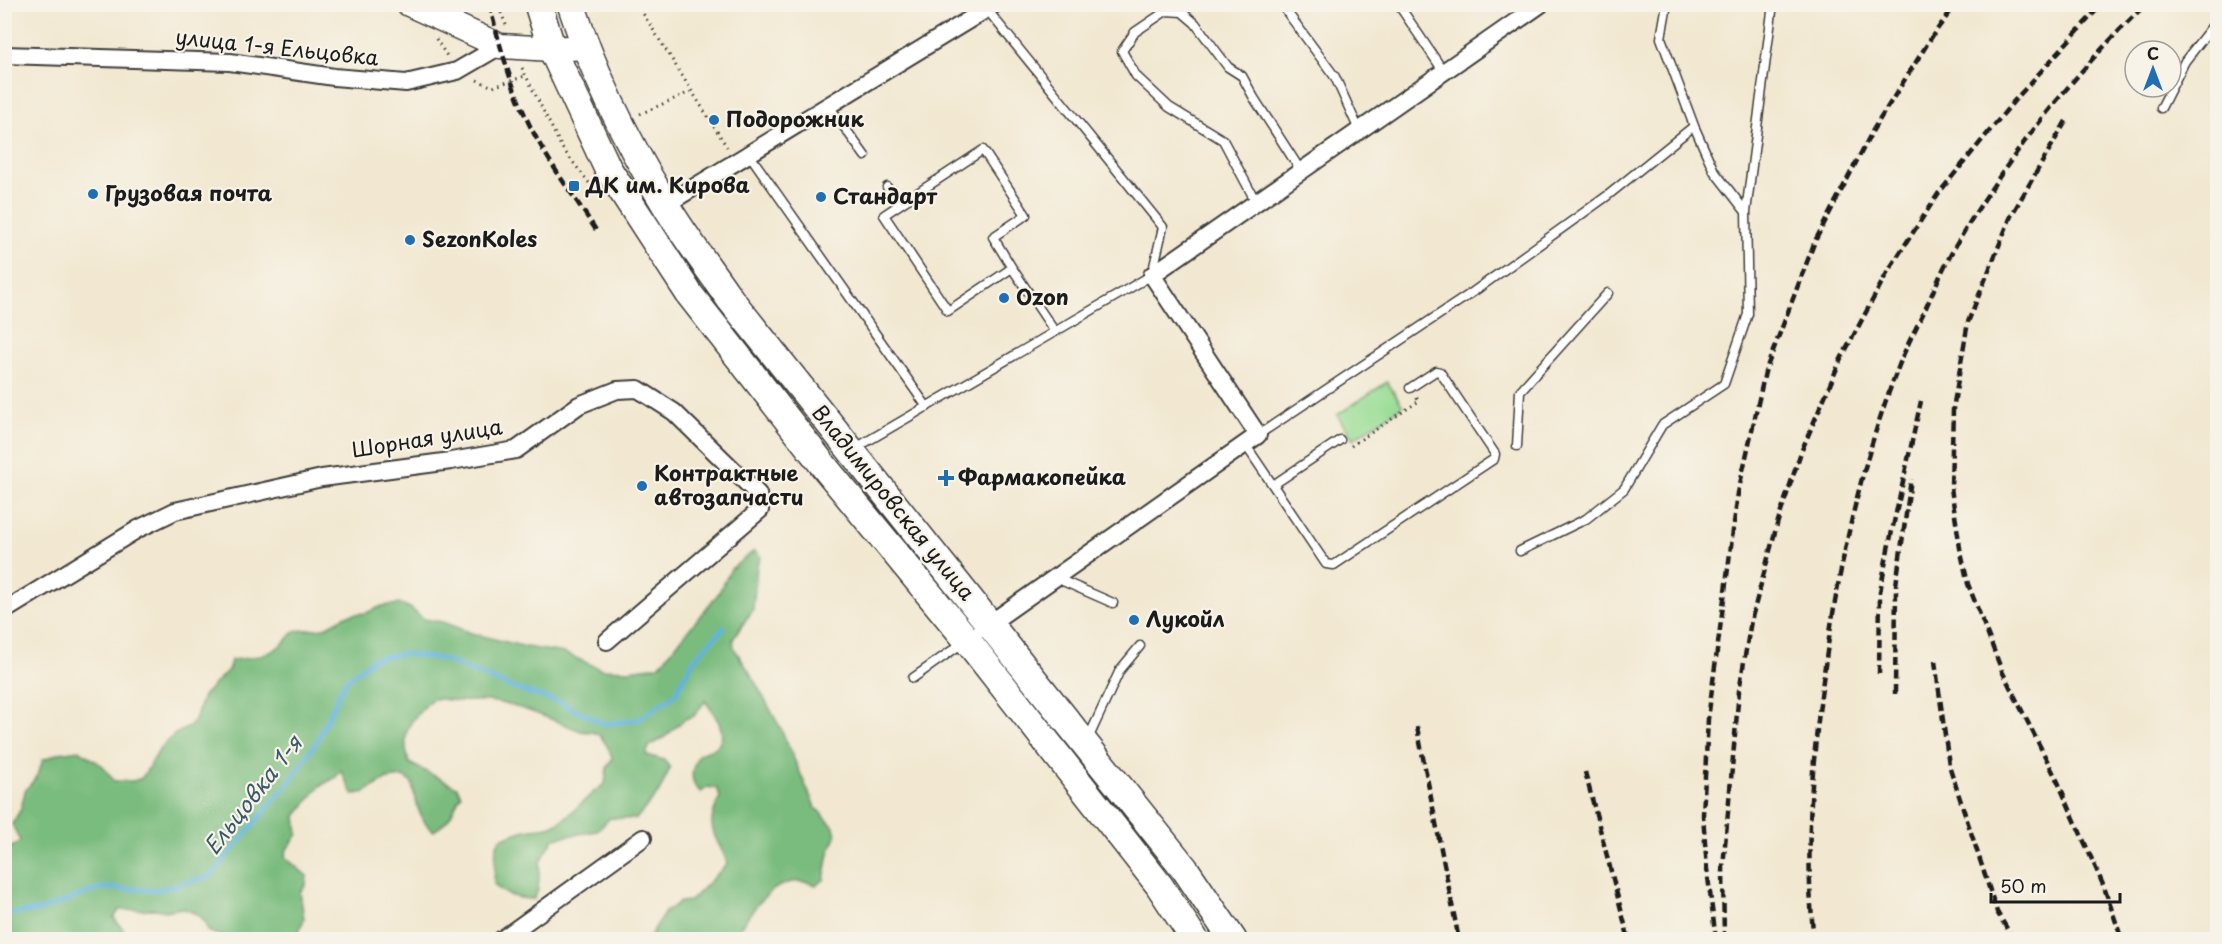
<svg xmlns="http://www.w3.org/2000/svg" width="2222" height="944" font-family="'Playpen Sans',sans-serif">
  <rect width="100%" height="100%" fill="#f7f3e8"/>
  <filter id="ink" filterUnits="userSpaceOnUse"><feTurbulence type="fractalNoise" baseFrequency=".0167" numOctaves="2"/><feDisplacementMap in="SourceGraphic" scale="12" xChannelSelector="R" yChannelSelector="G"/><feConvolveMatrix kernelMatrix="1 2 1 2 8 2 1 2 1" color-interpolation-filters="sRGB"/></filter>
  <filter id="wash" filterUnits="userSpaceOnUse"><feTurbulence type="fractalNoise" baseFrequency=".008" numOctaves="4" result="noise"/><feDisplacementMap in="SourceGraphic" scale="24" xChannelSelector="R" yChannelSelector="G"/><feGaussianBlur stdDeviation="1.35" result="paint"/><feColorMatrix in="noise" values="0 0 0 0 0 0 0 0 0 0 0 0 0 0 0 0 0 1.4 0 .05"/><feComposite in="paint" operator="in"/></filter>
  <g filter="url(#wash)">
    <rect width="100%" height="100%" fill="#f2e8d1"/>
    <path fill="#99dd95" stroke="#5a7c58" stroke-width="1.5" d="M 1387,382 L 1403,406 L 1353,439 L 1337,415 Z"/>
    <path fill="#7abc7e" stroke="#4b6c4d" stroke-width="1.5" d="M 754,551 L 761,557 L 757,565 L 753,609 L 733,639 L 734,648 L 750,673 L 781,729 L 815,807 L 834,827 L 836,836 L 829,853 L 824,880 L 816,885 C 774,869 754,911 731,939 L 648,939 L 665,912 L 680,902 L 690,901 L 727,864 C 723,846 708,835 713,815 C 714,809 718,803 720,797 L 717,789 L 708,787 L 701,792 C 688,783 692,767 699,754 C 705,752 713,750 717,746 C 730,733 713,712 705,701 L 694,716 L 685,719 L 665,737 L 649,746 L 646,755 L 664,760 L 670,768 L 659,792 L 636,819 L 610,818 L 597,831 L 554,838 L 540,862 L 538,890 L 534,899 C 518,899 504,896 494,884 L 496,847 L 500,839 C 508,836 517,832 526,830 C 536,828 545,829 554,825 C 574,815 586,795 605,784 L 607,767 L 612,759 C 610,751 605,741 599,735 C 593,730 588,733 581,731 C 551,720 521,705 488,701 C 478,700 469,702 460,701 C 450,701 441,698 432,699 C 409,723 400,729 409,763 L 457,787 L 461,795 C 449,815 455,816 434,831 C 419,822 415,799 412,783 L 403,777 L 387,779 L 363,793 L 353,794 L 341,771 L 335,778 L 320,786 L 296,816 L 298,834 L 287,849 L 285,857 L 307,876 L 306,885 L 300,892 L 304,919 L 296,939 C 267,940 235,944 208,931 L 205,922 L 199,915 L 182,908 L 165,911 L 157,909 L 119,910 L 114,918 L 125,932 L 125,939 L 5,939 L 5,844 L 13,847 L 20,841 L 12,824 L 21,809 L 25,791 L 37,776 L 43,760 L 59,753 L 79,750 L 103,766 L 114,781 L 133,781 L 142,778 L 161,747 L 175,734 L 189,727 L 195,720 L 203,696 L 229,669 L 231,660 C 261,657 276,655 295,631 L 324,628 L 348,615 L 366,613 L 382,606 L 401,604 L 410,608 L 424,619 L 443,622 L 471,633 L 526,647 L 564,653 L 601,669 L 628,670 L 659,666 L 718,594 L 731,569 Z"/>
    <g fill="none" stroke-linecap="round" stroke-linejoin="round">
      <path stroke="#62b4dd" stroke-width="5" d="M 4,915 L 42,910 L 102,888 L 158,890 L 211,876 L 293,778 L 317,741 L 345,682 L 373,659 L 403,654 L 442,659 L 513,688 L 559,702 L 605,724 L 638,720 L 675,695 L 694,660 L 724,628"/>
    </g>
  </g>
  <g filter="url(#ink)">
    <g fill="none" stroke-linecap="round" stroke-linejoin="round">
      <g stroke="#3c3b37" stroke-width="11">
        <path id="lane" d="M 1281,4 L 1335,77 L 1359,130
          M 1398,4 L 1444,72
          M 1667,4 L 1661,38 L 1694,126 L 1714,171 L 1746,212 L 1773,4
          M 829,106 L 865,156
          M 2161,108 L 2185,61 L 2218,19
          M 749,154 L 927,407
          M 887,187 L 899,205 L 884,215 L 948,311 L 1012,268 L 1055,332
          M 1256,202 L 1223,140 L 1169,107 L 1136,76 L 1122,51 L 1135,32 L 1166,11 L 1182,12 L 1195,23 L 1228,67 L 1242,76 L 1254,98 L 1301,171
          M 899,205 L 983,150 L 1026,215 L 993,237 L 1012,268
          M 1258,435 L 1473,292 L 1607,196 L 1694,126
          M 1245,444 L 1326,564 L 1334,565 L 1494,459 L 1495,454 L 1440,372 L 1436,371 L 1410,388
          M 1517,446 L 1520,391 L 1608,293
          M 854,449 L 1152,275 L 1163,227 L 985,7
          M 1273,485 L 1340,440
          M 1520,551 L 1586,519 L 1624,489 L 1662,425 L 1724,384 L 1748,314 L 1746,212
          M 1056,578 L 1113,603
          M 913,678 L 964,642
          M 1087,741 L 1120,670 L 1140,646"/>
      </g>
      <g stroke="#3c3b37" stroke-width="20">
        <path id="street" d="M 4,55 L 230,62 L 334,77 L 406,83 L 457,71 L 500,46
          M 665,205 L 995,4
          M 4,611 L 138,529 L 175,511 L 322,478 L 451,461 L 516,450 L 579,405 L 617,390 L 638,389 L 674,412 L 758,494 L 760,510 L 607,641
          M 982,629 L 1258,435 L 1152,275 L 1541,4
          M 501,940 L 643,838"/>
      </g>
      <g stroke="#3c3b37" stroke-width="27">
        <path id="secondary" d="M 409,4 L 500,46 L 552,49 L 585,47"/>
      </g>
      <g stroke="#3c3b37" stroke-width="30">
        <path id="primary" d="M 538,4 L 552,49 L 608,169 L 690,295 L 827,470 L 967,640 L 1159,885 L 1195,940
          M 571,4 C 594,75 626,140 665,204 C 684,236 708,267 730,299 L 1185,869 L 1233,940"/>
      </g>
      <path stroke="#3c3b37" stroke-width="3" stroke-dasharray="1.5 4.5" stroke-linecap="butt" d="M 637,4 L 727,147
        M 506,25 L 500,10 L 518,5
        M 436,39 L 447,56
        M 522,68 L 562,148 L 590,184
        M 477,80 L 493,87 L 525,76
        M 640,114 L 690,92
        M 1351,446 L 1419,401 L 1416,397"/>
      <use href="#lane" stroke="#fff" stroke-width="8"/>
      <use href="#street" stroke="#fff" stroke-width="16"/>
      <use href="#secondary" stroke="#fff" stroke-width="24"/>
      <use href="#primary" stroke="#fff" stroke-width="27"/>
      <path stroke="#1c1c1c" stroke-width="4.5" stroke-dasharray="9 4.5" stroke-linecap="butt" d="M 489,4 C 499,42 509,80 525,115 C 543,156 572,193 596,230
        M 2066,121 L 2011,216 L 1968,322 L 1953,409 L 1951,488 L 1960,548 L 1968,584 L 2002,671 L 2058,782 L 2104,887 L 2122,940
        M 1935,661 L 1949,765 L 1997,912 L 2014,940
        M 1879,674 L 1880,592 L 1888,549 L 1921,401
        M 1895,694 L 1896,585 L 1911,479
        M 1417,727 L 1459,940
        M 1585,772 L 1629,940
        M 1716,940 L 1707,869 L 1703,815 L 1708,719 L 1738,493 L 1765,372 L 1815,241 L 1873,130 L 1933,35 L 1956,4
        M 1724,940 L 1723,867 L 1739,691 L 1751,621 L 1778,521 L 1801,452 L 1841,359 L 1888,271 L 1938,194 L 2014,101 L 2102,4
        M 1814,940 C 1804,851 1812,761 1824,673 C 1838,570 1860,465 1898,368 C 1905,349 1915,330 1924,312 C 1934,290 1943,267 1955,247 C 2005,160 2073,74 2146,4"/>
    </g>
  </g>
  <g fill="#1f6fb2" stroke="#f7f3e8" stroke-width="2">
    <circle cx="714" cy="120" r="6"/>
    <rect x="568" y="180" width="12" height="12" rx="3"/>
    <circle cx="93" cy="194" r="6"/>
    <circle cx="821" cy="197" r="6"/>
    <circle cx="410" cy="240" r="6"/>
    <circle cx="1004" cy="298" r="6"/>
    <path d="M943 469h6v6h6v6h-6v6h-6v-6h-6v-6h6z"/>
    <circle cx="642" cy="486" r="6"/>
    <circle cx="1134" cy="620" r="6"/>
  </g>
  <g text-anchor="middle" stroke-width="4.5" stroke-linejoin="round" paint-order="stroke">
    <g font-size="21" fill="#1c1c1c" stroke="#f7f3e8">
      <text transform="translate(277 48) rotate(6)" y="7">улица 1-я Ельцовка</text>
      <text transform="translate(427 439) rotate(-9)" y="7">Шорная улица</text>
      <text transform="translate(893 503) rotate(51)" y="7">Владимировская улица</text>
    </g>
    <g font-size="21" font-weight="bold" fill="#1c1c1c" stroke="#f7f3e8" text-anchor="start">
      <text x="726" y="127">Подорожник</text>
      <text x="586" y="193">ДК им. Кирова</text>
      <text x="105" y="201">Грузовая почта</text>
      <text x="833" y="204">Стандарт</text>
      <text x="422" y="247">SezonKoles</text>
      <text x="1016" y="305">Ozon</text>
      <text x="654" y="481">Контрактные<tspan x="654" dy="24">автозапчасти</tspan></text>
      <text x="958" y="485">Фармакопейка</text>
      <text x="1146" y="627">Лукойл</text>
    </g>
    <g font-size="22" font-style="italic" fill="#385969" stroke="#f7f3e8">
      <text transform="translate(253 795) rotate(-52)" y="8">Ельцовка 1-я</text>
    </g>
  </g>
  <rect width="2222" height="944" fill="none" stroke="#f7f3e8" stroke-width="24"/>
  <g transform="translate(2153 69)"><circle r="28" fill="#f7f3e8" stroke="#9f9d96" stroke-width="1.5"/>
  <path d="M0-4.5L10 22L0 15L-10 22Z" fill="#1f6fb2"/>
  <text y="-9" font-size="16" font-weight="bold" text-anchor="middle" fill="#1c1c1c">С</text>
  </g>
  <path d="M1991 893v9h129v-9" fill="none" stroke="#1c1c1c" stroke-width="3"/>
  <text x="2000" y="893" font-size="18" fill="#1c1c1c" stroke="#f7f3e8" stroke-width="4.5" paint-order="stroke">50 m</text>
</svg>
